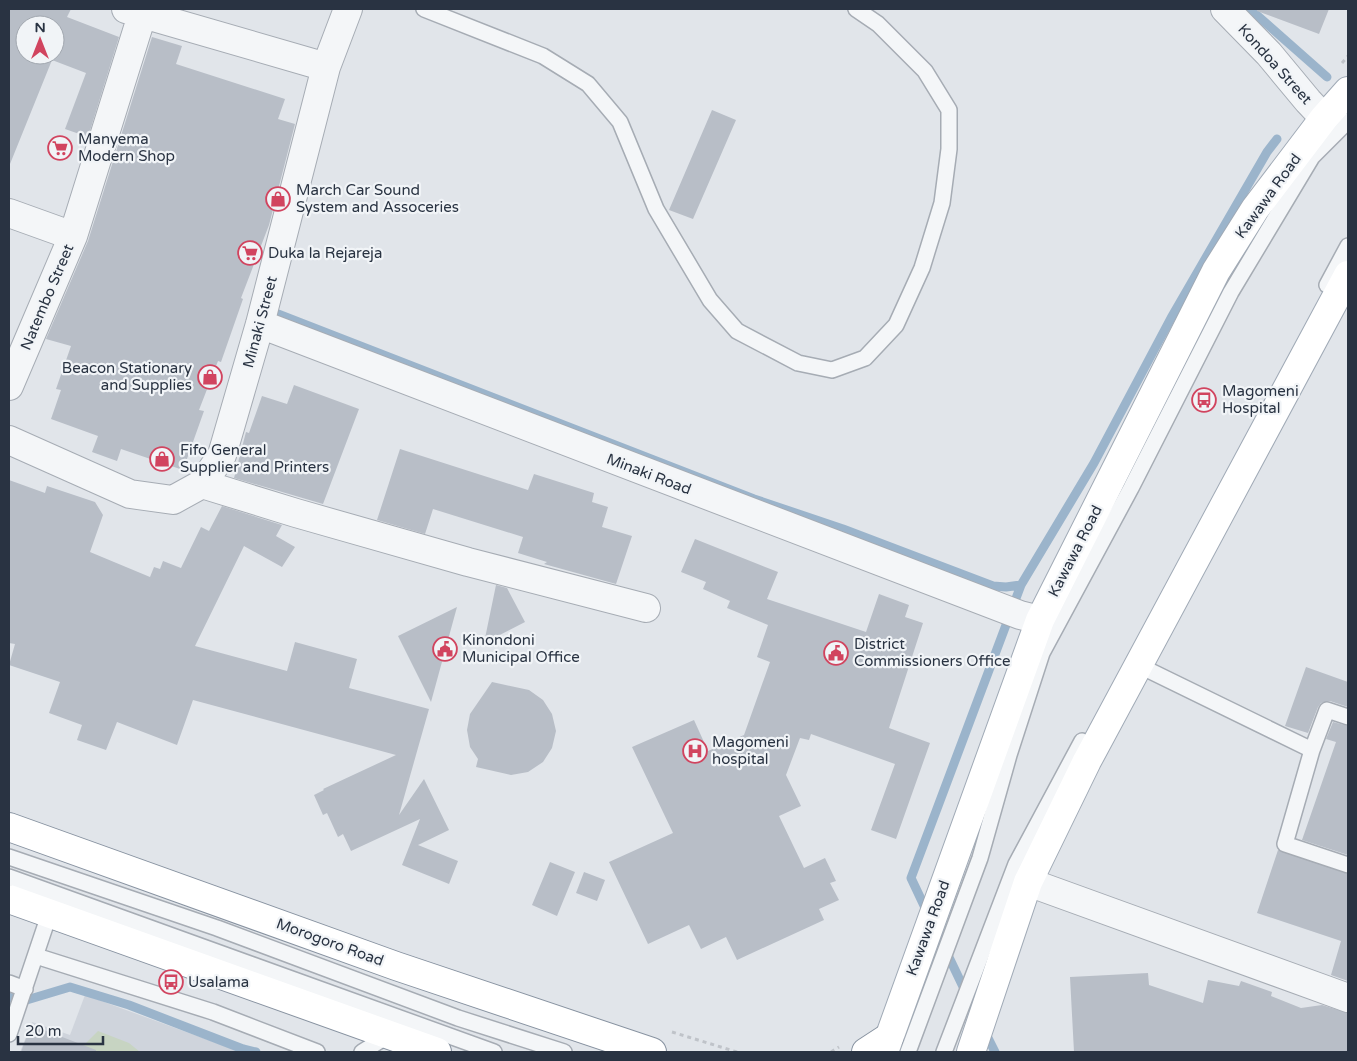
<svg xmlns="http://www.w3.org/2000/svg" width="1357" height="1061" font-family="'Varela Round',sans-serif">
  <rect width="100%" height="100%" fill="#e1e5ea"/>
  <path fill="#cfd4dc" d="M 85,995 L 241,1052 L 20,1052 L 32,1022 L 70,1035 Z"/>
  <path fill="#c7d4c2" d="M 98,1031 L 129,1043 L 140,1052 L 77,1052 Z"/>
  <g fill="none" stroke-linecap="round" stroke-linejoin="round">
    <path stroke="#9bb4cb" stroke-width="9" d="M 1250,9 L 1327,77
      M 278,314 L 754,499 L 843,529 L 993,586 L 1006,587 L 1021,585
      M 928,914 L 911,878 L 1021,585 L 1094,463 L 1171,318 L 1267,152 L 1277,139
      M 935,928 L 977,1016
      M 9,997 L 20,1002 L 70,987 L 129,1005 L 243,1049 L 256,1052
      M 985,1032 L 995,1052"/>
  </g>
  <path fill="#b8bec7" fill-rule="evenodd" d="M 9,9 L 71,9 L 67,17 L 119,37 L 88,137 L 65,129 L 86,73 L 52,60 L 10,164 ZM 25,25 L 55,25 L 55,55 L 25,55 Z
    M 1257,9 L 1329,9 L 1319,34 L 1257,11 Z
    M 152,37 L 182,46 L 176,64 L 285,99 L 278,119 L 295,124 L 269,225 L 241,298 L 243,299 L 221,362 L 218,361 L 199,410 L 204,411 L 183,470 L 121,449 L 117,461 L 92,452 L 98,436 L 51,419 L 61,390 L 56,389 L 71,346 L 46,339 L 88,241 Z
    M 712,110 L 736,120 L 693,219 L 669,210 Z
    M 294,385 L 359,409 L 323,504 L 234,478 L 246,432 L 249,433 L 262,396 L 287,404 Z
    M 400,449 L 528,490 L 534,474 L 594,493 L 592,502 L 608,507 L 602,527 L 632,536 L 616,584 L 544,564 L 547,562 L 518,553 L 523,537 L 433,509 L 425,534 L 377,520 Z
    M 9,480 L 45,493 L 47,486 L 95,502 L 103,515 L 90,552 L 150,577 L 154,567 L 160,569 L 163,561 L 181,568 L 201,527 L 209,531 L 222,506 L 282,525 L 276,536 L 295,547 L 282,567 L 244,546 L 195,646 L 287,671 L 295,642 L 357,659 L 349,688 L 429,709 L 399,815 L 424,779 L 449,830 L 418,845 L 458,861 L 449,884 L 402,865 L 420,819 L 351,851 L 343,834 L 338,837 L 327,813 L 323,815 L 314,795 L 324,790 L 323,789 L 396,755 L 193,700 L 177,745 L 117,722 L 106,750 L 77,740 L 82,725 L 49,713 L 60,682 L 9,665 L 15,644 L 9,643 Z
    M 695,539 L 778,572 L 767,599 L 866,632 L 879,594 L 909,605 L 905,617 L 923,623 L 889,728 L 930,743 L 896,839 L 871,830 L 895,764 L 811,734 L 809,740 L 800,738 L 786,775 L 801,806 L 779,816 L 804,868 L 825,858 L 836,881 L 830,883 L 839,900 L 819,909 L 824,920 L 737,960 L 726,937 L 701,949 L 689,925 L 648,944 L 609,862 L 673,833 L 632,747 L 694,720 L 708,751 L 744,735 L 770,662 L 757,657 L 768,625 L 727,608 L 730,601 L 703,589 L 706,582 L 681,572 Z
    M 496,585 L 507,588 L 525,622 L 484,643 Z
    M 457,607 L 431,702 L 398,636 Z
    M 1306,667 L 1348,682 L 1348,707 L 1330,701 L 1321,703 L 1318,707 L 1308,733 L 1285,726 Z
    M 492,682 L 529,690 L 543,700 L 552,714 L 556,731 L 552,748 L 543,762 L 528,772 L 511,775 L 476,767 L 478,759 L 470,747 L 467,730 L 470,714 Z
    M 1333,722 L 1348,726 L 1348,855 L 1302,840 L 1336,742 L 1326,739 Z
    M 1278,850 L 1348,874 L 1348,981 L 1331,975 L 1341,941 L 1257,913 Z
    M 550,862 L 575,872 L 557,916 L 532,905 Z
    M 584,872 L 605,880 L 597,901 L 576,893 Z
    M 1148,973 L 1149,985 L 1203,1003 L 1208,980 L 1239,986 L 1241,981 L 1272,992 L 1271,996 L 1301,1008 L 1322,1005 L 1348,1013 L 1348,1052 L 1074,1052 L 1070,977 Z
    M 31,1025 L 96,1050 L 96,1052 L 21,1052 Z"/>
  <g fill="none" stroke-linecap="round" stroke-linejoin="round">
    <g stroke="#a6acb4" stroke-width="18">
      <path id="service" d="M 424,9 L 543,56 L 588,84 L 620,122 L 656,209 L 710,300 L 737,331 L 798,363 L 832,370 L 865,358 L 896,325 L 922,268 L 942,203 L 949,149 L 949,110 L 925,71 L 878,24 L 856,9
        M 1327,285 L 1348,246
        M 1138,665 L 1312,750
        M 1348,717 L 1327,710 L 1312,750 L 1285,844 L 1348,865
        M 9,857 L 217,928 L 458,1018 L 564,1052
        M 9,877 L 494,1052
        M 36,956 L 213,1012 L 317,1052
        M 9,983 L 25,989
        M 9,1034 L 50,912
        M 362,1052 L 389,1035
        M 908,1052 L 980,858 L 1009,755 L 1042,653 L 1131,488 L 1231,292 L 1312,157 L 1348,121
        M 944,1052 L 1016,864 L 1082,741"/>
    </g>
    <g stroke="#a6acb4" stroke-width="30">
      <path id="minor" d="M 126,9 L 326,67
        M 9,213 L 73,236
        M 260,324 L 1020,615 L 1040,620
        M 9,386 L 73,236 L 142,15
        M 9,440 L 130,494 L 173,500 L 202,484 L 222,455 L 260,324 L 326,67 L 348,9
        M 202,484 L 296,513 L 468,562 L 646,608
        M 1028,882 L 1348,998"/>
    </g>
    <g stroke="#a6acb4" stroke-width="30">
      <path id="tertiary" d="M 1225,9 L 1269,54 L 1308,101 L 1324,118"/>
    </g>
    <g stroke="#a0aab6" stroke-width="30">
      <path id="primary" d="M 884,1052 L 1040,620 L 1216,271 L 1255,209 L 1324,118 L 1348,91
        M 971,1052 L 1028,882 L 1087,761 L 1348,275"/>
    </g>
    <g stroke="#8893a1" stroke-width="30">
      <path id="trunk" d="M 9,827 L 396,966 L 652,1052
        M 9,899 L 437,1052
        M 866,1052 L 889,1037"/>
    </g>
    <path stroke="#bfc3c9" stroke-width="3" stroke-dasharray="4 4" stroke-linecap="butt" d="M 1342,63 L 1348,56
      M 672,1032 L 737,1052
      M 831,1052 L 839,1047"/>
    <use href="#service" stroke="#f4f6f8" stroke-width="15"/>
    <use href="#minor" stroke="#f4f6f8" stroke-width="28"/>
    <use href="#tertiary" stroke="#f4f6f8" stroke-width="28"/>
    <use href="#primary" stroke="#fff" stroke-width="28"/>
    <use href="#trunk" stroke="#fff" stroke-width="28"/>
  </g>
  <defs>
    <g id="supermarket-ring" transform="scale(1.25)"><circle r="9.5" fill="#f1f4f7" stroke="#d1445f" stroke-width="1.5"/><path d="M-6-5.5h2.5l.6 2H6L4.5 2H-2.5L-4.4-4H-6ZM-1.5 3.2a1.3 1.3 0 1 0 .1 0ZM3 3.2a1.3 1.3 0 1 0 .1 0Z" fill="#d1445f"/></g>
    <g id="shop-ring" transform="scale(1.25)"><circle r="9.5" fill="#f1f4f7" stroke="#d1445f" stroke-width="1.5"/><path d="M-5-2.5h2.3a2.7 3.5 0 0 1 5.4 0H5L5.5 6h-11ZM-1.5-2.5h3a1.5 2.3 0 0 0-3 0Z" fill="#d1445f"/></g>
    <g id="bus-ring" transform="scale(1.25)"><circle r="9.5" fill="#f1f4f7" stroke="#d1445f" stroke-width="1.5"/><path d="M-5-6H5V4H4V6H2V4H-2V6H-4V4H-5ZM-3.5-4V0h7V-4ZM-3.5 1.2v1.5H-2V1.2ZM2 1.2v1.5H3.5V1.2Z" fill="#d1445f"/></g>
    <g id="civic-ring" transform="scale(1.25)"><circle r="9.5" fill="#f1f4f7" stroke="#d1445f" stroke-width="1.5"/><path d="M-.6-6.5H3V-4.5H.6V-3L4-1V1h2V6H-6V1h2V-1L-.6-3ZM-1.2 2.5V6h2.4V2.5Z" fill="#d1445f"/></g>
    <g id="hospital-ring" transform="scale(1.25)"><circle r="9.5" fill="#f1f4f7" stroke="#d1445f" stroke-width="1.5"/><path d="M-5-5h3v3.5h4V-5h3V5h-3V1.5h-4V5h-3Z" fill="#d1445f"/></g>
  </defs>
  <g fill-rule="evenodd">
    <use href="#supermarket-ring" x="60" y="148"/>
    <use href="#shop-ring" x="278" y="199"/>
    <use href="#supermarket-ring" x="250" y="253"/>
    <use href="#shop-ring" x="210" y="377"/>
    <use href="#bus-ring" x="1204" y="400"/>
    <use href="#shop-ring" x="162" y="459"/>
    <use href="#civic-ring" x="445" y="649"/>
    <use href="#civic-ring" x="836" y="653"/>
    <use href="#hospital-ring" x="695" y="751"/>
    <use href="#bus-ring" x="171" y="982"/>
  </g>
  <g text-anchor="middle" stroke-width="4.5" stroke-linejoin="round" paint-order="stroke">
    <g font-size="15" fill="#293342" stroke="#f1f4f7">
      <text transform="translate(1275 64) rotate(48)" y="5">Kondoa Street</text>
      <text transform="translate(1268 196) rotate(-54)" y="5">Kawawa Road</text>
      <text transform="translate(47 297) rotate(-67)" y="5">Natembo Street</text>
      <text transform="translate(260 322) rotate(-75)" y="5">Minaki Street</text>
      <text transform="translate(649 474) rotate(21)" y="5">Minaki Road</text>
      <text transform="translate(1075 551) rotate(-63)" y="5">Kawawa Road</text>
      <text transform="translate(928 928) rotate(-70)" y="5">Kawawa Road</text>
      <text transform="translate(330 942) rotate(20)" y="5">Morogoro Road</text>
    </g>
    <g font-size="15" fill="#293342" stroke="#f1f4f7" text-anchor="start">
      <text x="78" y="144">Manyema<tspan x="78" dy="17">Modern Shop</tspan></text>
      <text x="296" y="195">March Car Sound<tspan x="296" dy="17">System and Assoceries</tspan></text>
      <text x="268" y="258">Duka la Rejareja</text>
      <text x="192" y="373" text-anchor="end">Beacon Stationary<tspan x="192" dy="17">and Supplies</tspan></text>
      <text x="1222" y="396">Magomeni<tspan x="1222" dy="17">Hospital</tspan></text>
      <text x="180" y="455">Fifo General<tspan x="180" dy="17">Supplier and Printers</tspan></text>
      <text x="462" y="645">Kinondoni<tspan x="462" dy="17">Municipal Office</tspan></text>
      <text x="854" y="649">District<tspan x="854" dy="17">Commissioners Office</tspan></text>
      <text x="712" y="747">Magomeni<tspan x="712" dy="17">hospital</tspan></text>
      <text x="188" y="987">Usalama</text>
    </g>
  </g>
  <rect width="1357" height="1061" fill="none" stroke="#293342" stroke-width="20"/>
  <g transform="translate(40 40)"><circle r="24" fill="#f1f4f7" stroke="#a1a7af"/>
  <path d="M0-4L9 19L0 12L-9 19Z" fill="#d1445f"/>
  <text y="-8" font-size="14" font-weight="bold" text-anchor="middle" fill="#293342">N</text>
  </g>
  <path d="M18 1036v8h85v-8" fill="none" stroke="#293342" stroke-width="2.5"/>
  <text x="25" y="1036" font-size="15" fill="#293342" stroke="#f1f4f7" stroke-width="4" paint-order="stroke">20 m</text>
</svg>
